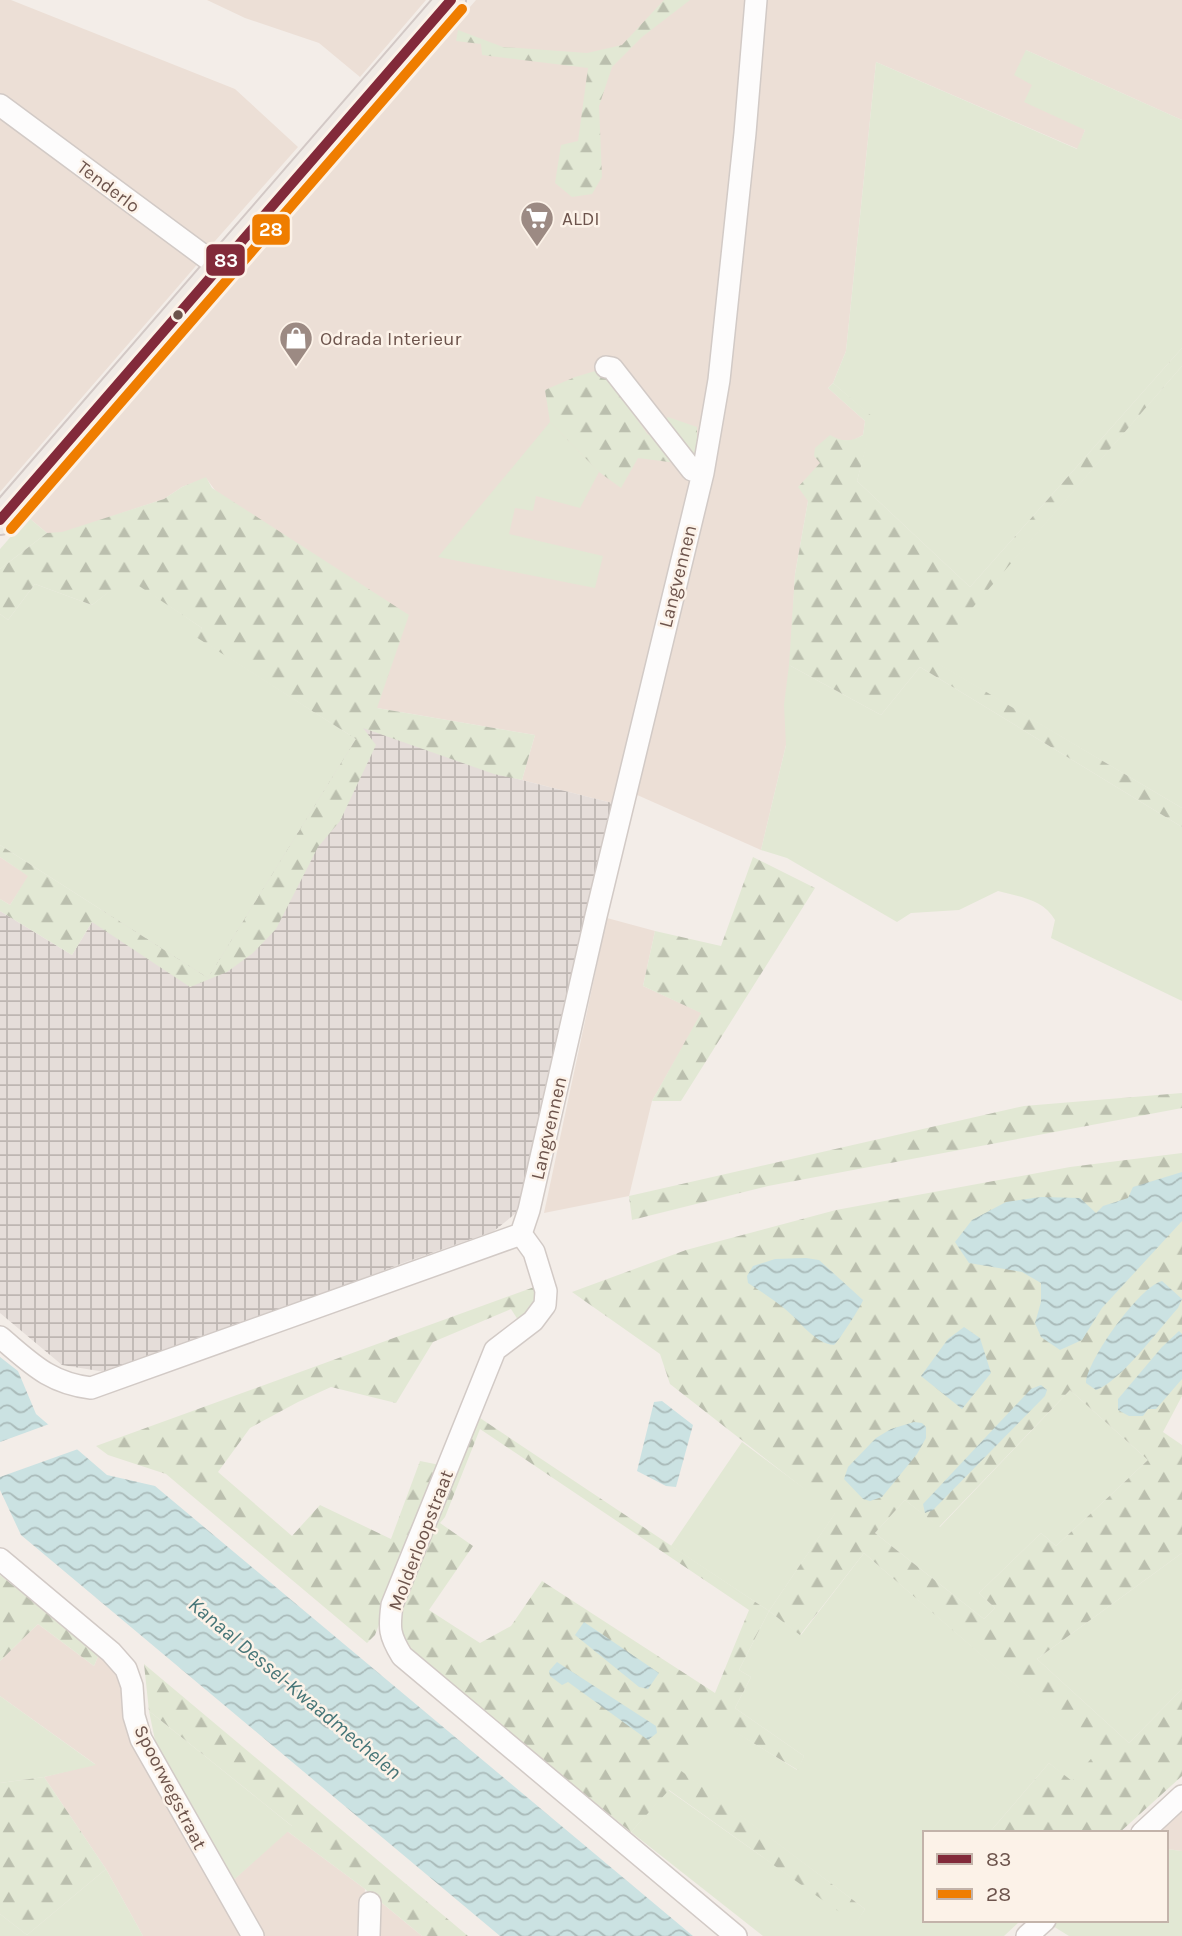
<svg xmlns="http://www.w3.org/2000/svg" width="1182" height="1936" font-family="Karla,sans-serif">
  <defs>
    <pattern id="industrial-grid" width="8" height="8" patternUnits="userSpaceOnUse" patternTransform="scale(1.75)"><rect width="8" height="8" fill="#e5ddd9"/><path d="M0 4h8M4 0v8" fill="none" stroke="#beb6b2"/></pattern>
    <pattern id="forest-firs" width="22" height="20" patternUnits="userSpaceOnUse" patternTransform="scale(1.75)"><rect width="22" height="20" fill="#e2e8d4"/><path d="M5 1l3.5 6h-7zM16 11l3.5 6h-7z" fill="#bbbfae"/></pattern>
    <pattern id="water-waves" width="16" height="10" patternUnits="userSpaceOnUse" patternTransform="scale(1.75)"><rect width="16" height="10" fill="#cbe2e2"/><path d="M0 5q4-4 8 0t8 0" fill="none" stroke="#a9bab9"/></pattern>
  </defs>
  <rect width="100%" height="100%" fill="#f3ede8"/>
  <path fill="#ecdfd6" d="M 0,0 L 11,0 L 235,89 L 298,147 L 208,249 L 0,95 Z
    M 207,0 L 426,0 L 360,77 L 319,43 L 245,18 Z
    M 476,0 L 747,0 L 748,12 L 710,370 L 705,394 L 702,448 L 616,804 L 522,780 L 535,735 L 377,708 L 206,478 L 182,487 L 164,499 L 62,533 L 47,533 L 28,517 Z
    M 764,0 L 1182,0 L 1182,120 L 1026,50 L 1032,85 L 1085,130 L 1078,149 L 876,62 L 846,351 L 833,383 L 828,388 L 865,421 L 863,435 L 852,441 L 838,440 L 820,463 L 808,501 L 795,574 L 786,745 L 761,850 L 635,794 L 704,495 Z
    M 0,113 L 201,260 L 0,492 Z
    M 0,857 L 29,876 L 10,905 L 0,899 Z
    M 607,918 L 655,931 L 643,986 L 702,1013 L 652,1101 L 629,1196 L 544,1213 Z
    M 38,1624 L 94,1666 L 99,1654 L 116,1669 L 140,1757 L 246,1936 L 143,1936 L 106,1869 L 44,1777 L 95,1764 L 0,1696 L 0,1661 Z
    M 1182,1800 L 1182,1851 L 1166,1849 L 1166,1833 L 1146,1833 Z
    M 287,1831 L 365,1889 L 361,1936 L 261,1936 L 228,1885 Z
    M 377,1899 L 422,1936 L 375,1936 Z"/>
  <path fill="url(#industrial-grid)" d="M 362,727 L 494,773 L 616,804 L 528,1184 L 516,1213 L 494,1231 L 403,1263 L 145,1362 L 105,1372 L 62,1365 L 0,1313 L 0,911 L 72,955 L 98,912 Z"/>
  <path fill="#e2e8d4" d="M 1026,50 L 1182,120 L 1182,348 L 970,587 L 857,481 L 873,418 L 833,383 L 846,351 L 876,62 L 1077,149 L 1085,130 L 1024,102 L 1032,85 L 1014,75 Z
    M 1182,366 L 1182,808 L 928,658 Z
    M 550,422 L 599,472 L 580,508 L 536,496 L 533,511 L 515,508 L 509,534 L 603,556 L 595,588 L 438,557 Z
    M 28,517 L 47,533 L 0,569 L 0,549 Z
    M 127,577 L 202,628 L 197,637 L 356,739 L 208,978 L 0,845 L 0,614 L 8,620 L 35,584 L 92,605 Z
    M 789,665 L 881,715 L 920,667 L 1182,827 L 1182,1001 L 1051,938 L 1055,920 C 1043,899 1020,897 998,891 L 959,910 L 911,913 L 897,922 L 787,858 L 761,850 L 786,745 L 784,705 Z
    M 1070,1390 L 1148,1460 L 1056,1546 L 1041,1533 L 979,1593 L 995,1608 L 984,1619 L 875,1533 L 905,1500 L 940,1527 Z
    M 742,1442 L 836,1512 L 769,1611 L 801,1635 L 864,1553 L 1096,1754 L 1072,1782 L 1049,1763 L 989,1833 L 925,1833 L 925,1920 L 1017,1920 L 1019,1922 L 1004,1936 L 763,1936 L 631,1832 L 668,1790 L 856,1923 L 865,1909 L 679,1770 L 713,1718 L 797,1770 L 804,1756 L 735,1708 L 751,1677 L 739,1670 L 769,1611 L 671,1546 Z
    M 1182,1553 L 1182,1689 L 1129,1743 L 1037,1659 Z
    M 0,1695 L 0,1696 L 96,1765 L 44,1777 L 0,1783 Z
    M 149,1711 L 293,1827 L 228,1885 L 158,1755 Z
    M 1166,1849 L 1182,1851 L 1182,1936 L 1069,1936 L 1048,1923 L 1050,1920 L 1166,1920 Z
    M 106,1869 L 143,1936 L 0,1936 L 0,1914 L 27,1935 Z"/>
  <path fill="url(#forest-firs)" fill-rule="evenodd" d="M 664,0 L 690,0 L 642,37 L 612,67 L 599,106 L 602,177 L 592,194 L 572,197 L 555,183 L 561,145 L 578,141 L 588,68 L 482,55 L 481,44 L 456,41 L 458,30 L 503,47 L 587,53 L 622,45 Z
    M 1182,348 L 1182,366 L 929,658 L 1182,808 L 1182,827 L 920,667 L 881,715 L 789,665 L 795,574 L 808,501 L 798,487 L 820,463 L 814,456 L 815,448 L 830,435 C 842,442 851,442 863,435 L 865,421 L 828,388 L 833,383 L 874,418 L 857,481 L 970,587 Z
    M 602,369 L 648,435 L 668,417 L 697,427 L 697,461 L 669,462 L 638,458 L 621,488 L 599,472 L 550,422 L 545,390 L 575,377 Z
    M 206,477 L 212,488 L 409,615 L 377,708 L 535,735 L 522,780 L 494,774 L 363,728 L 376,745 L 340,821 L 318,847 L 276,929 L 253,953 L 227,972 L 190,987 L 92,922 L 72,955 L 0,911 L 0,899 L 10,905 L 28,876 L 0,857 L 0,845 L 208,978 L 356,739 L 196,637 L 202,628 L 127,578 L 92,605 L 35,584 L 8,620 L 0,614 L 0,569 L 47,533 L 62,532 L 164,499 L 182,487 Z
    M 753,857 L 815,888 L 681,1101 L 652,1101 L 701,1013 L 643,986 L 655,931 L 721,946 Z
    M 1182,1093 L 1182,1108 L 768,1186 L 632,1220 L 629,1196 L 1024,1106 Z
    M 1182,1153 L 1182,1396 L 1163,1432 L 1182,1445 L 1182,1553 L 1037,1659 L 1129,1743 L 1182,1689 L 1182,1776 L 1119,1833 L 989,1833 L 1049,1763 L 1072,1781 L 1095,1754 L 864,1553 L 800,1635 L 769,1611 L 739,1670 L 751,1677 L 735,1708 L 804,1756 L 798,1770 L 713,1719 L 680,1770 L 865,1909 L 856,1924 L 669,1790 L 631,1832 L 393,1639 L 401,1599 L 474,1414 L 769,1611 L 835,1513 L 670,1384 L 660,1354 L 572,1292 L 686,1250 L 836,1210 L 1070,1167 ZM 1070,1390 L 1148,1460 L 1056,1546 L 1041,1533 L 979,1593 L 995,1608 L 984,1619 L 875,1533 L 905,1500 L 939,1527 ZM 480,1429 L 749,1610 L 715,1693 L 542,1581 L 511,1626 L 480,1643 L 429,1610 L 473,1546 L 440,1523 L 445,1517 Z
    M 537,1286 L 536,1305 L 518,1320 L 511,1309 L 433,1342 L 396,1403 L 331,1387 L 298,1402 L 250,1428 L 218,1472 L 292,1536 L 320,1505 L 391,1539 L 420,1461 L 440,1465 L 375,1635 L 367,1643 L 166,1474 L 108,1455 L 96,1446 Z
    M 0,1575 L 99,1654 L 94,1666 L 38,1624 L 0,1661 Z
    M 144,1664 L 468,1936 L 422,1936 L 365,1889 L 287,1831 L 292,1826 L 149,1711 Z
    M 44,1777 L 106,1869 L 27,1935 L 0,1914 L 0,1783 Z"/>
  <path fill="url(#water-waves)" d="M 1182,1172 L 1182,1221 L 1102,1308 L 1082,1340 L 1060,1350 L 1041,1337 L 1035,1323 L 1041,1302 L 1041,1283 L 1022,1272 L 969,1263 L 955,1242 L 972,1220 L 1006,1202 L 1041,1197 L 1080,1198 L 1096,1213 L 1103,1206 L 1128,1198 L 1133,1187 Z
    M 806,1258 L 819,1260 L 863,1300 C 862,1305 838,1342 834,1345 C 815,1344 799,1320 785,1309 C 773,1299 760,1291 748,1283 L 747,1276 L 753,1266 L 775,1259 Z
    M 1162,1281 L 1182,1299 L 1178,1308 C 1159,1329 1120,1382 1096,1390 L 1086,1383 C 1087,1360 1140,1286 1162,1281 Z
    M 964,1327 L 980,1338 L 991,1373 L 962,1409 L 921,1376 L 948,1339 Z
    M 1179,1331 L 1182,1334 L 1182,1379 L 1156,1409 L 1148,1409 L 1143,1416 L 1129,1416 L 1118,1410 L 1118,1399 L 1162,1347 Z
    M 0,1357 L 18,1371 L 36,1414 L 107,1475 L 155,1486 L 693,1936 L 500,1936 L 21,1535 L 0,1490 Z
    M 1041,1385 L 1047,1390 L 1045,1396 L 933,1510 L 925,1513 L 923,1504 L 1031,1389 Z
    M 662,1401 L 693,1425 L 676,1487 L 666,1486 L 637,1471 L 654,1402 Z
    M 914,1422 L 922,1423 L 926,1427 L 926,1438 L 917,1454 L 882,1497 L 870,1501 L 863,1499 L 844,1479 L 848,1467 L 876,1438 L 891,1429 Z
    M 584,1622 L 659,1673 L 648,1689 L 639,1687 L 575,1635 Z
    M 557,1662 L 656,1726 L 657,1733 L 648,1740 L 568,1682 L 562,1685 L 550,1676 L 549,1671 Z"/>
  <path fill="#f3ede8" d="M 52,1423 L 81,1448 L 0,1477 L 0,1442 Z"/>
  <g fill="none" stroke-linecap="round" stroke-linejoin="round">
    <g stroke="#d2cac6" stroke-width="24">
      <path id="minor" d="M 0,105 L 219,267
        M 606,367 L 612,368 L 692,470 L 703,473
        M 521,1234 L 529,1210 L 596,916 L 703,473 L 719,380 L 745,133 L 756,0
        M 521,1234 L 534,1252 L 546,1291 L 545,1305 L 533,1321 L 495,1350 L 392,1605 C 389,1628 389,1635 402,1656 L 736,1936
        M 0,1337 C 31,1363 49,1383 91,1388 L 521,1234
        M 0,1559 L 111,1652 L 126,1669 L 132,1686 L 134,1716 L 141,1739 L 253,1936
        M 1142,1833 L 1182,1796
        M 369,1936 L 370,1903
        M 1027,1936 L 1045,1920"/>
    </g>
    <g stroke="#d3c9c6" stroke-width="32">
      <path id="major" d="M 0,520 L 451,0"/>
    </g>
    <use href="#minor" stroke="#fdfcfc" stroke-width="21"/>
    <use href="#major" stroke="#f0eae5" stroke-width="28"/>
    <g stroke="#fcf2e8" stroke-width="16">
      <path id="bus-1" d="M 0,520 L 451,0"/>
    </g>
    <g stroke="#fcf2e8" stroke-width="16">
      <path id="bus-2" d="M 11,529 L 462,9"/>
    </g>
    <use href="#bus-1" stroke="#822a3a" stroke-width="10"/>
    <use href="#bus-2" stroke="#ef7d00" stroke-width="10"/>
  </g>
  <defs>
    <g id="supermarket-pin" transform="scale(1.75)"><path d="M0 17L-7.5 6A9.5 9.5 0 1 1 7.5 6Z" fill="#9c8a83" stroke="#fcf2e8"/><path d="M-6-5.5h2.5l.6 2H6L4.5 2H-2.5L-4.4-4H-6ZM-1.5 3.2a1.3 1.3 0 1 0 .1 0ZM3 3.2a1.3 1.3 0 1 0 .1 0Z" fill="#fff"/></g>
    <g id="shop-pin" transform="scale(1.75)"><path d="M0 17L-7.5 6A9.5 9.5 0 1 1 7.5 6Z" fill="#9c8a83" stroke="#fcf2e8"/><path d="M-5-2.5h2.3a2.7 3.5 0 0 1 5.4 0H5L5.5 6h-11ZM-1.5-2.5h3a1.5 2.3 0 0 0-3 0Z" fill="#fff"/></g>
  </defs>
  <g fill-rule="evenodd">
    <use href="#supermarket-pin" x="537" y="218"/>
    <use href="#shop-pin" x="296" y="338"/>
  </g>
  <circle fill="#6d544c" stroke="#fcf2e8" stroke-width="2.5" cx="178" cy="315" r="6"/>
  <g text-anchor="middle" stroke-width="5" stroke-linejoin="round" paint-order="stroke">
    <g font-size="19" fill="#6d544c" stroke="#fcf2e8">
      <text transform="translate(109 186) rotate(37)" y="7">Tenderlo</text>
      <text transform="translate(677 576) rotate(-76)" y="7">Langvennen</text>
      <text transform="translate(548 1128) rotate(-77)" y="7">Langvennen</text>
      <text transform="translate(420 1540) rotate(-69)" y="7">Molderloopstraat</text>
      <text transform="translate(171 1787) rotate(63)" y="7">Spoorwegstraat</text>
    </g>
    <g font-size="19" fill="#6d544c" stroke="#fcf2e8" text-anchor="start">
      <text x="562" y="225">ALDI</text>
      <text x="320" y="345">Odrada Interieur</text>
    </g>
    <g font-size="21" font-style="italic" fill="#467577" stroke="#fcf2e8">
      <text transform="translate(295 1688) rotate(40)" y="7">Kanaal Dessel-Kwaadmechelen</text>
    </g>
  </g>
  <g stroke="#fcf2e8" stroke-width="2.5">
    <rect x="251" y="213" width="40" height="33" rx="7" fill="#ef7d00"/>
    <rect x="205" y="243" width="41" height="34" rx="7" fill="#822a3a"/>
  </g>
  <g font-size="19" text-anchor="middle" font-weight="bold" fill="#fff">
    <text x="271" y="236">28</text>
    <text x="226" y="267">83</text>
  </g>
  <rect x="923" y="1831" width="245" height="91" fill="#fcf2e8" stroke="#c3b3aa" stroke-width="2"/>
  <rect x="937" y="1854" width="35" height="10" fill="#822a3a" stroke="#c3b3aa" stroke-width="2"/>
  <text x="986" y="1866" font-size="21" fill="#6d544c">83</text>
  <rect x="937" y="1889" width="35" height="10" fill="#ef7d00" stroke="#c3b3aa" stroke-width="2"/>
  <text x="986" y="1901" font-size="21" fill="#6d544c">28</text>
</svg>
